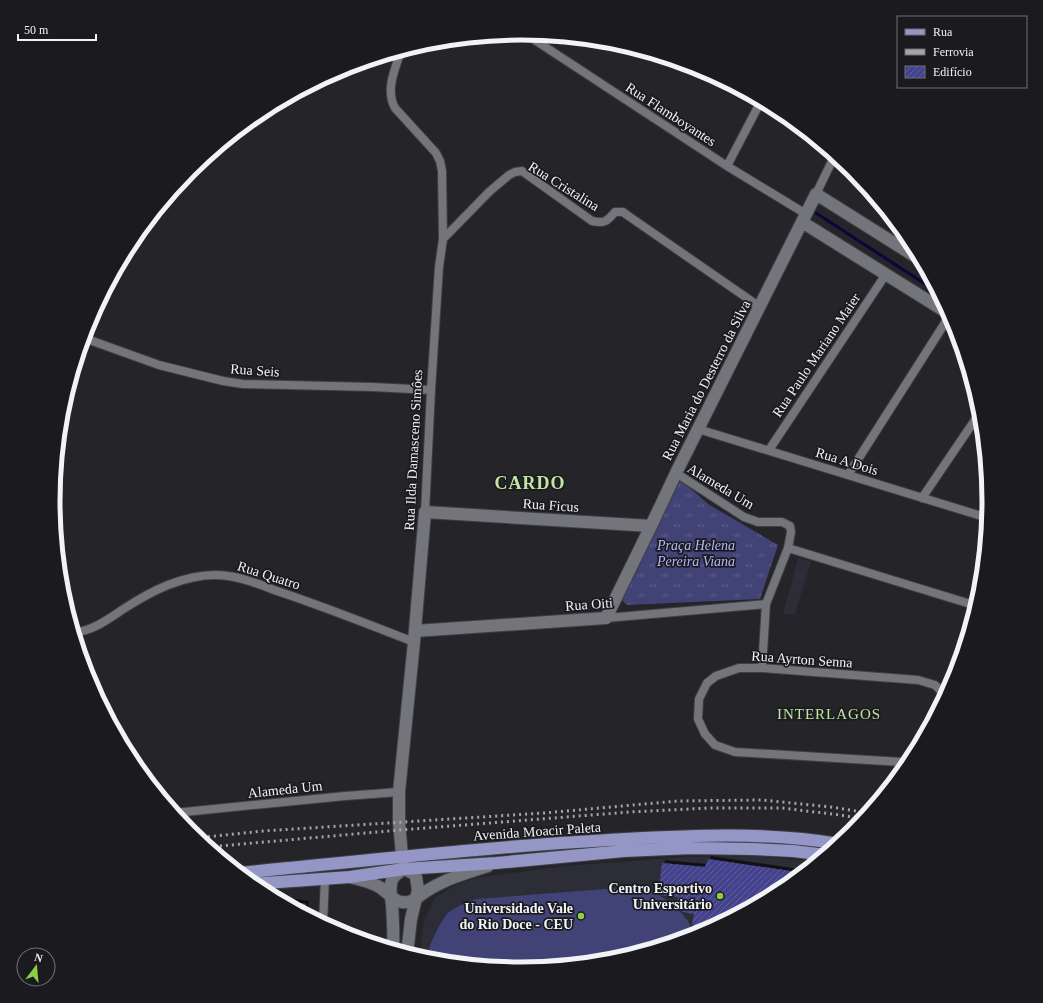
<svg xmlns="http://www.w3.org/2000/svg" width="1043" height="1003" font-family="'Times New Roman',serif">
  <defs>
    <pattern id="grass-tufts" width="24" height="20" patternUnits="userSpaceOnUse"><rect width="24" height="20" fill="#414276"/><path d="M3 7l-1-3M5 7V3M7 7l1-3M15 17l-1-3M17 17v-4M19 17l1-3" fill="none" stroke="#5d5e8a"/></pattern>
    <pattern id="building-hatch" width="6" height="6" patternUnits="userSpaceOnUse"><rect width="6" height="6" fill="#44428d"/><path d="M-1 1l2-2M0 6l6-6M5 7l2-2" fill="none" stroke="#5f5e9e"/></pattern>
    <filter id="shadow"><feDropShadow dx="3" dy="-3" stdDeviation="0" flood-color="#0009"/></filter>
  </defs>
  <rect width="100%" height="100%" fill="#242429"/>
  <path fill="#2c2d37" d="M 798,558 L 811,562 L 795,614 L 783,614 Z
    M 756,856 L 817,862 L 782,891 L 701,934 L 613,961 L 521,970 L 430,961 L 420,958 L 423,924 L 434,898 L 457,884 L 480,877 L 565,866 L 686,857 Z"/>
  <path fill="url(#grass-tufts)" d="M 678,477 L 708,504 L 778,545 L 760,599 L 627,605 L 620,598 Z"/>
  <path fill="#414276" d="M 631,887 L 655,893 L 667,900 L 677,908 L 688,921 L 694,936 L 613,961 L 521,970 L 426,960 C 427,949 441,919 449,912 C 458,906 467,901 477,899 Z"/>
  <g fill="none" stroke-linecap="round" stroke-linejoin="round">
    <path stroke="#0e033a" stroke-width="3" d="M 816,213 L 939,293"/>
  </g>
  <path fill="url(#building-hatch)" filter="url(#shadow)" d="M 708,859 L 804,873 L 782,891 L 754,906 L 744,904 L 739,914 L 702,934 L 698,933 L 692,924 L 694,914 L 683,912 L 677,908 L 678,897 L 658,895 L 662,863 L 705,867 Z
    M 280,900 L 306,904 L 305,914 L 280,901 Z"/>
  <g fill="none" stroke-linecap="round" stroke-linejoin="round">
    <g stroke="#3f4044" stroke-width="10">
      <path id="street" d="M 524,33 L 727,166 L 806,214
        M 401,51 C 395,69 385,90 395,108 L 436,153 L 440,161 L 442,171 L 443,239 L 439,267 L 431,390 L 425,512
        M 727,166 L 761,101
        M 816,194 L 835,155
        M 443,239 L 490,191 L 509,175 L 515,172 L 522,171 L 592,221 C 605,224 607,221 615,212 L 623,212 L 627,215 L 760,307
        M 900,246 L 909,238
        M 84,338 L 159,365 L 223,381 L 243,384 L 373,387 L 431,390
        M 698,429 L 988,518
        M 769,450 L 886,274
        M 676,473 L 744,517 L 758,522 L 782,522 L 790,526 L 791,532 L 788,548 L 766,604 L 762,668
        M 848,475 L 950,315
        M 922,498 L 981,411
        M 788,548 L 977,606
        M 606,618 L 766,604
        M 74,632 C 92,632 111,617 125,608 C 139,599 153,591 168,585 C 186,578 209,573 228,576 C 246,578 263,586 280,592 C 325,607 370,625 414,642
        M 912,759 L 902,762 L 735,752 L 715,745 L 705,734 L 698,719 L 699,699 L 707,683 L 716,676 L 739,668 L 762,668 L 918,680 L 935,685 L 946,696
        M 174,813 L 345,796 L 399,792
        M 323,924 L 325,878"/>
    </g>
    <g stroke="#3f4044" stroke-width="14">
      <path id="secondary" d="M 802,222 L 951,315
        M 415,631 L 606,618 L 651,526 L 676,473 L 816,194 L 921,260
        M 403,867 L 399,822 L 399,792 L 414,642 L 425,512 L 651,526
        M 404,869 L 413,873 L 416,877 L 418,890 L 411,919 L 407,954
        M 350,877 C 360,880 372,882 381,888 C 388,893 393,900 401,902 C 412,904 417,897 425,892 C 445,879 466,873 488,866
        M 393,950 C 394,935 393,920 392,905 C 391,897 389,888 392,880 C 394,875 399,872 404,869"/>
    </g>
    <g stroke="#3f4044" stroke-width="14">
      <path id="primary" d="M 239,873 C 362,861 486,847 609,840 C 686,836 763,831 839,844
        M 252,884 L 350,877 L 404,869 L 496,863 L 624,851 L 691,848 L 753,849 L 793,851 L 826,855"/>
    </g>
    <use href="#street" stroke="#74757a" stroke-width="8"/>
    <use href="#secondary" stroke="#74757a" stroke-width="12"/>
    <use href="#primary" stroke="#9497c6" stroke-width="12"/>
    <path stroke="#a4a5a8" stroke-width="3" stroke-dasharray="2 4" stroke-linecap="butt" d="M 196,838 L 263,831 L 544,813 L 678,801 L 762,800 L 831,807 L 869,813
      M 208,847 L 400,830 L 630,812 L 709,808 L 782,808 L 840,815 L 864,819"/>
  </g>
  <g fill="#8ece43" stroke="#1b1b1f" stroke-width="1.5">
    <circle cx="720" cy="896" r="4"/>
    <circle cx="581" cy="916" r="4"/>
  </g>
  <g text-anchor="middle" stroke-width="3.5" stroke-linejoin="round" paint-order="stroke">
    <g font-size="14" fill="#f2f3f6" stroke="#1b1b1f">
      <text transform="translate(671 114) rotate(33)" y="5">Rua Flamboyantes</text>
      <text transform="translate(564 186) rotate(32)" y="5">Rua Cristalina</text>
      <text transform="translate(816 355) rotate(-56)" y="5">Rua Paulo Mariano Maier</text>
      <text transform="translate(255 370) rotate(4)" y="5">Rua Seis</text>
      <text transform="translate(706 380) rotate(-63)" y="5">Rua Maria do Desterro da Silva</text>
      <text transform="translate(413 450) rotate(-87)" y="5">Rua Ilda Damasceno Simôes</text>
      <text transform="translate(847 461) rotate(17)" y="5">Rua A Dois</text>
      <text transform="translate(721 486) rotate(31)" y="5">Alameda Um</text>
      <text transform="translate(551 505) rotate(4)" y="5">Rua Ficus</text>
      <text transform="translate(269 575) rotate(18)" y="5">Rua Quatro</text>
      <text transform="translate(589 604) rotate(-4)" y="5">Rua Oiti</text>
      <text transform="translate(802 659) rotate(4)" y="5">Rua Ayrton Senna</text>
      <text transform="translate(285 789) rotate(-6)" y="5">Alameda Um</text>
      <text transform="translate(537 831) rotate(-4)" y="5">Avenida Moacir Paleta</text>
    </g>
    <g font-size="14" font-style="italic" fill="#b4b9fa" stroke="#1b1b1f">
      <text x="696" y="550">Praça Helena<tspan x="696" dy="16">Pereira Viana</tspan></text>
    </g>
    <g font-size="14" font-weight="bold" fill="#f2f3f6" stroke="#1b1b1f" text-anchor="end">
      <text x="712" y="893">Centro Esportivo<tspan x="712" dy="16">Universitário</tspan></text>
      <text x="573" y="913">Universidade Vale<tspan x="573" dy="16">do Rio Doce - CEU</tspan></text>
    </g>
    <g font-size="15" letter-spacing="1" fill="#c2e6a1" stroke="#1b1b1f">
      <text x="829" y="719">INTERLAGOS</text>
    </g>
    <g font-size="18" font-weight="bold" letter-spacing="1" fill="#c2e6a1" stroke="#1b1b1f">
      <text x="530" y="489">CARDO</text>
    </g>
  </g>
  <path d="M0 0H1043V1003H0ZM60 501a461 461 0 1 1 922 0a461 461 0 1 1-922 0Z" fill="#1b1b1f" fill-rule="evenodd"/>
  <path fill="none" stroke="#f2f3f6" stroke-width="5" d="M60 501a461 461 0 1 1 922 0a461 461 0 1 1-922 0Z"/>
  <rect x="897" y="16" width="130" height="72" fill="#1b1b1f" stroke="#717175"/>
  <rect x="905" y="29" width="20" height="6" fill="#9497c6" stroke="#717175"/>
  <text x="933" y="36" font-size="12" fill="#f2f3f6">Rua</text>
  <rect x="905" y="49" width="20" height="6" fill="#a4a5a8" stroke="#717175"/>
  <text x="933" y="56" font-size="12" fill="#f2f3f6">Ferrovia</text>
  <rect x="905" y="66" width="20" height="12" fill="url(#building-hatch)" stroke="#717175"/>
  <text x="933" y="76" font-size="12" fill="#f2f3f6">Edifício</text>
  <g transform="translate(36 967) rotate(16)"><circle r="19" fill="#1b1b1f" stroke="#717175"/>
  <path d="M0-3L7 15L0 10L-7 15Z" fill="#8ece43"/>
  <text y="-6" font-size="11" font-weight="bold" text-anchor="middle" fill="#f2f3f6">N</text>
  </g>
  <path d="M18 34v6h78v-6" fill="none" stroke="#f2f3f6" stroke-width="2"/>
  <text x="24" y="34" font-size="12" fill="#f2f3f6" stroke="#1b1b1f" stroke-width="3" paint-order="stroke">50 m</text>
</svg>
